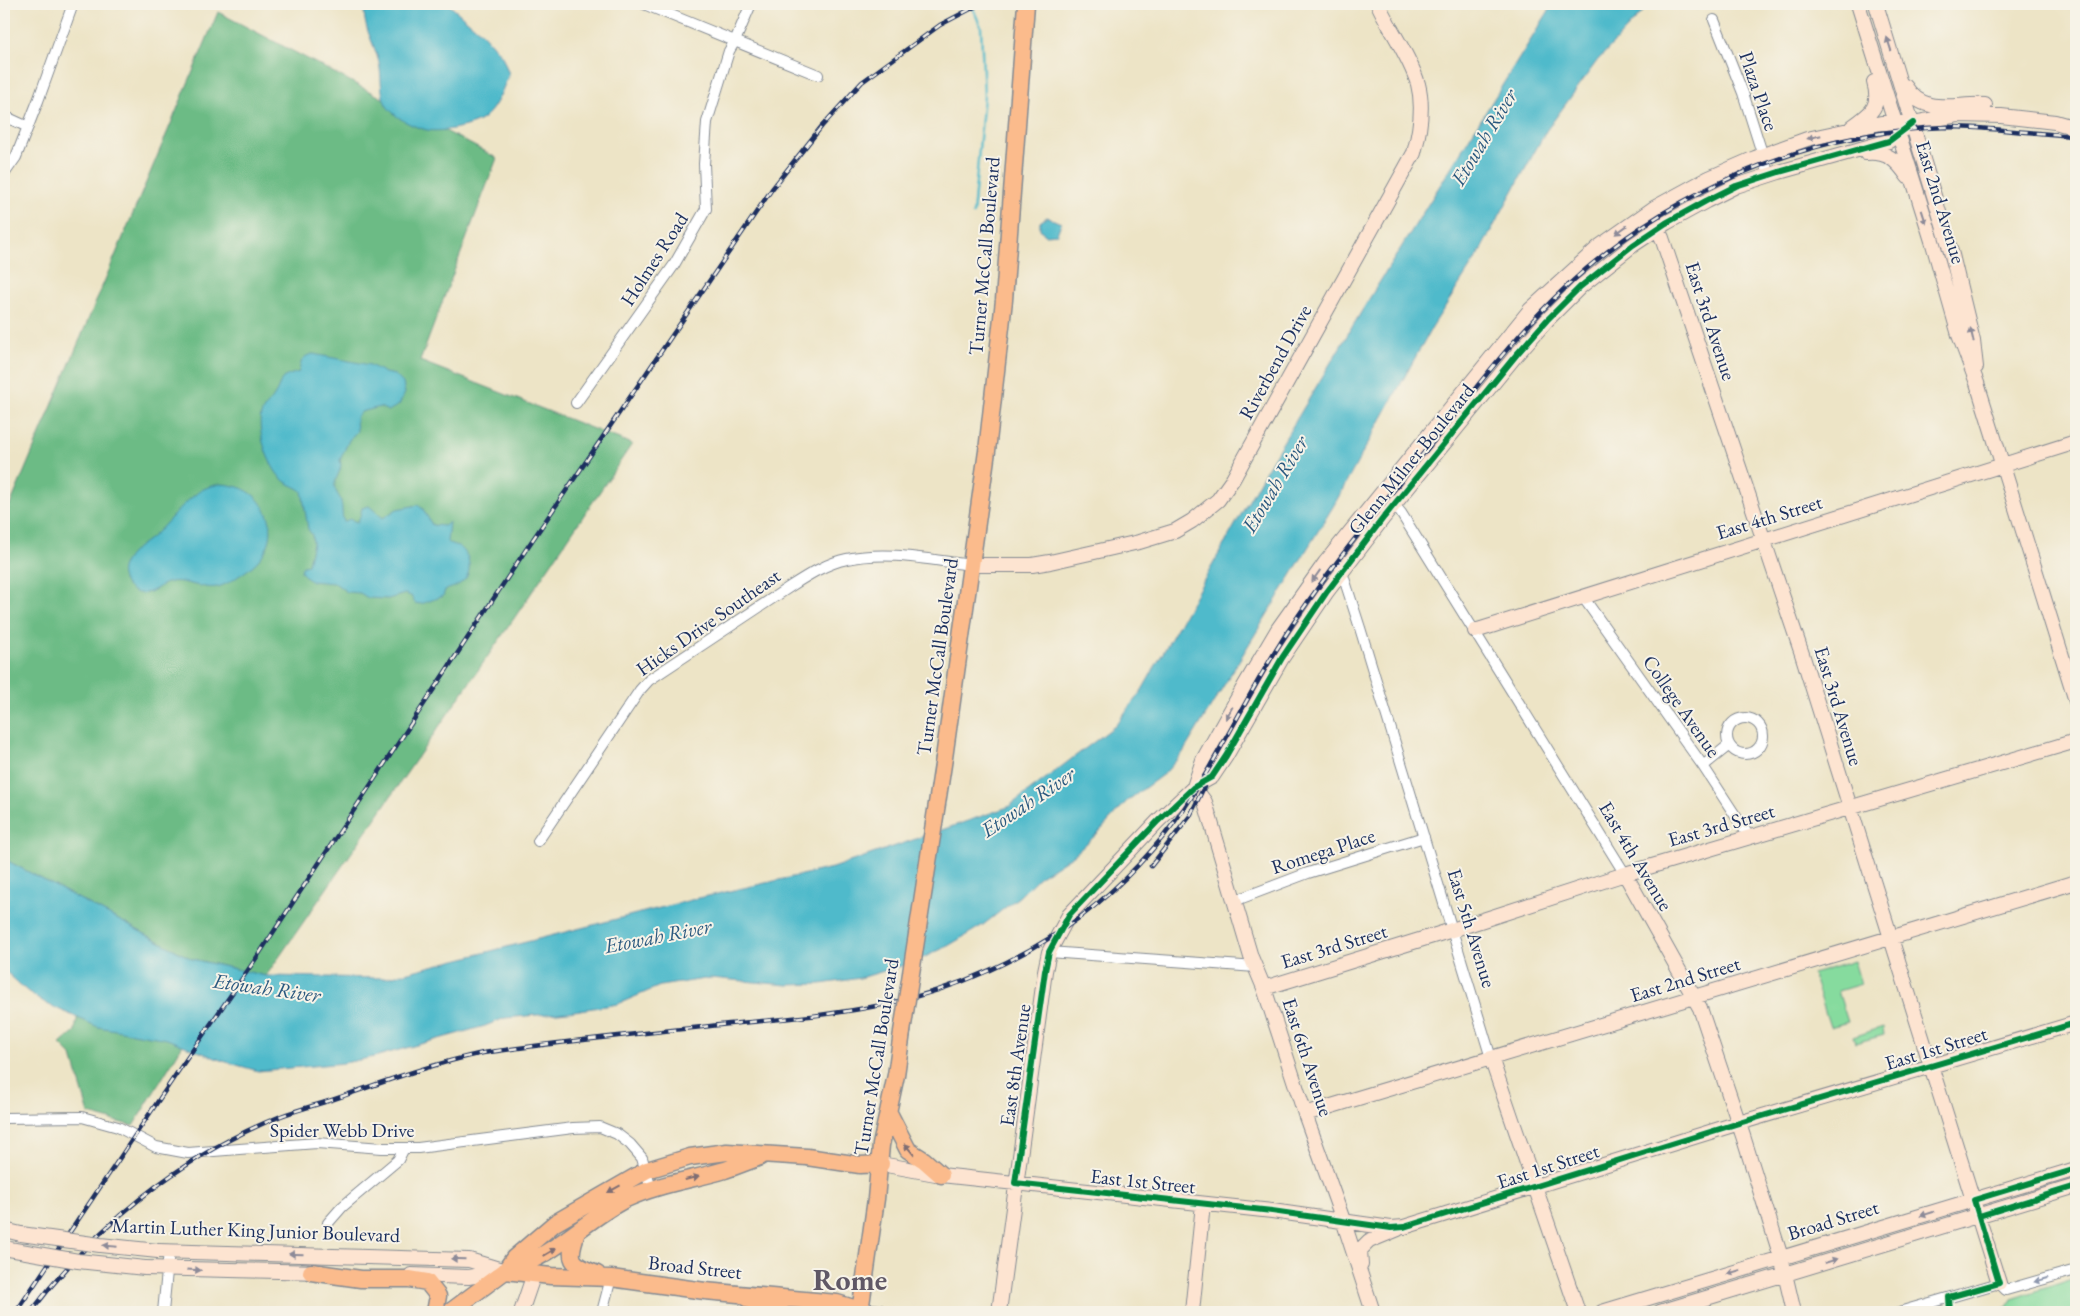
<svg xmlns="http://www.w3.org/2000/svg" width="2080" height="1316" font-family="'EB Garamond',serif">
  <rect width="100%" height="100%" fill="#f7f3e8"/>
  <filter id="ink" filterUnits="userSpaceOnUse"><feTurbulence type="fractalNoise" baseFrequency=".02" numOctaves="2"/><feDisplacementMap in="SourceGraphic" scale="10" xChannelSelector="R" yChannelSelector="G"/><feConvolveMatrix kernelMatrix="1 2 1 2 8 2 1 2 1" color-interpolation-filters="sRGB"/></filter>
  <filter id="wash" filterUnits="userSpaceOnUse"><feTurbulence type="fractalNoise" baseFrequency=".0096" numOctaves="4" result="noise"/><feDisplacementMap in="SourceGraphic" scale="20" xChannelSelector="R" yChannelSelector="G"/><feGaussianBlur stdDeviation="1.12" result="paint"/><feColorMatrix in="noise" values="0 0 0 0 0 0 0 0 0 0 0 0 0 0 0 0 0 1.4 0 .05"/><feComposite in="paint" operator="in"/></filter>
  <g filter="url(#wash)">
    <rect width="100%" height="100%" fill="#ede4c6"/>
    <path fill="#86db9e" stroke="#50857e" d="M 1854,961 L 1861,984 L 1838,991 L 1848,1022 L 1830,1027 L 1813,974 Z
      M 1883,1027 L 1884,1035 L 1855,1043 L 1853,1037 Z
      M 2076,1278 L 2076,1312 L 1990,1312 L 2008,1306 L 2012,1299 Z"/>
    <path fill="#6cbb85" stroke="#447572" d="M 218,12 L 497,158 L 420,361 L 632,444 L 515,617 L 266,976 L 192,959 L 4,859 L 4,502 L 10,505 Z
      M 78,1013 L 184,1043 L 133,1126 L 89,1114 L 72,1056 L 60,1044 L 75,1031 Z"/>
    <path fill="#4fbacb" stroke="#357494" d="M 365,4 L 448,4 L 483,34 L 502,56 L 509,74 C 503,88 497,107 485,117 C 476,126 440,133 427,130 C 414,127 399,120 390,110 C 378,98 383,74 378,59 C 373,41 361,23 365,4 Z
      M 1553,4 L 1650,4 L 1597,61 L 1546,131 L 1475,260 L 1432,327 L 1334,505 L 1182,754 L 1165,773 L 1127,801 L 1099,832 L 1075,854 L 1039,877 L 1020,896 L 983,925 L 948,946 L 912,963 L 860,978 L 821,984 L 787,985 L 711,978 L 660,986 L 618,1004 L 568,1012 L 505,1018 L 485,1026 L 374,1057 L 344,1063 L 258,1071 L 223,1061 L 167,1039 L 98,1027 L 47,1004 L 27,991 L 4,970 L 4,859 L 192,959 L 266,976 L 385,978 L 699,898 L 832,868 L 1008,807 L 1115,726 L 1142,690 L 1265,472 L 1369,299 Z
      M 1047,217 L 1061,223 L 1057,234 L 1045,235 L 1040,229 L 1040,222 Z
      M 313,354 L 370,365 L 385,373 L 395,375 L 403,383 L 405,393 L 399,405 L 388,411 L 380,407 L 361,412 L 356,418 L 357,431 L 349,440 L 340,460 C 343,469 337,474 335,483 C 333,491 340,495 341,502 C 343,509 341,515 344,522 L 349,519 L 357,522 L 360,517 L 362,508 L 369,506 L 383,518 L 397,509 L 418,505 L 423,509 L 432,525 L 445,526 L 449,522 L 447,542 C 451,544 458,545 461,548 C 471,556 472,574 463,581 C 458,586 452,588 445,590 L 443,596 L 421,604 L 415,603 L 411,596 L 405,594 L 388,599 L 368,598 L 360,593 L 347,592 L 335,583 L 310,581 L 301,572 L 302,567 L 308,564 L 313,543 L 312,535 L 308,529 L 302,491 C 296,486 288,485 282,479 C 269,467 257,433 261,415 C 263,408 270,403 274,396 C 285,379 274,379 299,372 C 301,361 302,356 313,354 Z
      M 220,484 C 236,485 250,489 260,502 C 282,531 268,558 240,575 C 233,580 226,585 217,587 C 197,590 179,575 162,585 C 156,589 152,592 145,593 C 131,596 117,579 123,566 C 128,552 142,545 152,537 C 167,524 180,506 196,494 C 203,488 211,486 220,484 Z"/>
    <g fill="none" stroke-linecap="round" stroke-linejoin="round">
      <path stroke="#4fbacb" stroke-width="2.5" d="M 971,4 L 981,27 L 984,96 L 973,214"/>
    </g>
  </g>
  <g filter="url(#ink)">
    <g fill="none" stroke-linecap="round" stroke-linejoin="round">
      <g stroke="#848a92" stroke-width="12">
        <path id="street" d="M 644,4 L 818,75
          M 1714,20 L 1743,93 L 1769,175
          M 4,116 L 28,127
          M 4,174 L 16,157 L 38,101 L 73,4
          M 576,403 L 674,265 L 706,209 L 704,164 L 707,122 L 729,51 L 735,41 L 751,4
          M 1382,490 L 1401,513 L 1625,874
          M 1332,553 L 1342,572 L 1360,628 L 1491,1058
          M 1583,597 L 1703,766 L 1750,838
          M1727 736a18 18 0 1 1 36 0a18 18 0 1 1-36 0Z
          M 1703,766 L 1729,745
          M 538,841 L 640,690 L 649,680 L 791,586 C 808,575 827,563 847,559 C 888,550 930,560 971,565
          M 1234,901 L 1308,873 L 1424,837
          M 1049,952 L 1256,967
          M 4,1118 L 82,1117 L 118,1127 L 156,1147 L 188,1153 L 317,1143 L 382,1148 L 418,1148 L 573,1128 L 600,1127 L 617,1134 L 630,1144 L 642,1158 L 651,1189
          M 328,1223 L 342,1207 L 398,1160 L 404,1148
          M 163,1312 L 169,1251
          M 602,1312 L 611,1278
          M 1899,1312 L 1999,1283 L 2006,1290 L 2076,1270"/>
      </g>
      <g stroke="#848a92" stroke-width="16">
        <path id="secondary" d="M 1858,4 L 1933,244 L 1959,335 L 1977,383 L 2076,701
          M 1876,4 L 1952,255 L 1973,341 L 1976,367
          M 1905,86 C 1924,117 1955,103 1985,105
          M 1852,127 C 1872,113 1881,107 1874,82
          M 1866,153 C 1887,151 1897,160 1908,177
          M 1654,221 L 1662,238 L 1802,654 L 1999,1283
          M 971,565 L 1032,565 L 1050,562 L 1139,542 L 1175,531 L 1192,521 L 1218,500 L 1233,479 L 1414,153 C 1420,131 1424,107 1418,84 C 1410,57 1390,30 1378,4
          M 1475,631 L 2076,442
          M 1194,787 L 1203,760 L 1245,685 L 1278,629 L 1325,563 L 1530,310 L 1600,246 L 1654,208 L 1709,178 L 1755,158 L 1807,139 L 1881,123 L 1913,123 L 1958,115 L 2001,116 L 2055,122 L 2076,128
          M 1194,787 L 1205,802 L 1251,957 L 1264,988 L 1305,1114 L 1343,1220 L 1373,1312
          M 1625,874 L 1700,1008 L 1743,1136 L 1781,1257 L 1794,1312
          M 1264,988 L 1452,930 L 1625,874 L 2076,741
          M 1491,1058 L 1578,1312
          M 1305,1114 L 2076,882
          M 881,1164 L 941,1175 L 1272,1211 L 1391,1228 L 1404,1227 L 1739,1123 L 2076,1023
          M 4,1230 L 21,1234
          M 158,1251 L 469,1260 L 502,1270
          M 1361,1265 L 1360,1250 L 1369,1241 L 1398,1229
          M 145,1268 L 320,1272
          M 411,1275 L 468,1277 L 505,1271
          M 860,1310 L 880,1312
          M 521,1312 L 534,1274
          M 999,1312 L 1045,971 L 1049,952 L 1069,915 L 1158,821 L 1194,787 L 1212,777 L 1226,756 L 1282,658 L 1326,593 L 1384,517 L 1517,354 L 1547,320 L 1580,287 L 1633,245 L 1666,223 L 1706,201 L 1736,186 L 1779,172 L 1889,141 L 1913,123
          M 1192,1312 L 1203,1204
          M 1602,1312 L 2076,1169
          M 1660,1312 L 2076,1186"/>
      </g>
      <g stroke="#848a92" stroke-width="19">
        <path id="primary" d="M 944,758 L 987,451 L 1004,300 L 1026,4
          M 889,1113 L 908,1150 L 924,1160 L 941,1175
          M 577,1232 C 567,1260 570,1264 597,1274
          M 510,1269 C 558,1254 583,1221 626,1199 C 658,1184 692,1180 725,1170 C 737,1166 749,1161 760,1157
          M 505,1271 L 551,1276 L 611,1278 L 705,1291 L 837,1303 L 860,1310
          M 311,1272 L 361,1279 L 409,1279 L 427,1282 L 438,1296 L 435,1312
          M 745,1297 L 768,1310 L 781,1312
          M 450,1312 L 505,1271 L 514,1258 L 555,1223 L 647,1170 L 690,1157 L 727,1152 L 807,1157 L 860,1165 L 881,1164
          M 860,1312 L 876,1199 L 881,1145 L 896,1075 L 902,1032"/>
      </g>
      <use href="#street" stroke="#fff" stroke-width="10"/>
      <use href="#secondary" stroke="#fde4d1" stroke-width="14"/>
      <use href="#primary" stroke="#fbbb8c" stroke-width="16"/>
      <g stroke="#1b2f5e" stroke-width="4.5">
        <path id="rail" d="M 1151,866 L 1190,816 L 1204,787
          M 16,1312 L 181,1067 L 257,957 L 527,548 L 772,189 L 822,126 L 862,82 L 940,25 L 980,4
          M 31,1312 C 95,1226 181,1156 281,1116 C 303,1108 325,1103 346,1095 C 391,1079 436,1063 483,1053 C 565,1041 647,1033 729,1024 C 782,1019 835,1015 886,1004 C 957,989 1026,958 1083,915 C 1121,886 1159,846 1185,807 C 1220,755 1246,697 1280,644 C 1325,572 1381,506 1435,439 C 1476,388 1516,334 1564,289 C 1666,192 1807,131 1948,127 C 1975,127 2001,130 2027,132 C 2044,134 2060,134 2076,137"/>
      </g>
      <use href="#rail" stroke="#f7f3e8" stroke-width="2.5" stroke-dasharray="8" stroke-linecap="butt"/>
      <g stroke="#848a92" stroke-width="16" stroke-linecap="butt">
        <path id="secondary-bridge" d="M 21,1234 L 100,1245 L 158,1251
          M 9,1249 L 78,1261 L 145,1268"/>
      </g>
      <g stroke="#848a92" stroke-width="19" stroke-linecap="butt">
        <path id="primary-bridge" d="M 902,1032 L 944,758"/>
      </g>
      <use href="#secondary-bridge" stroke="#fde4d1" stroke-width="14"/>
      <use href="#primary-bridge" stroke="#fbbb8c" stroke-width="16"/>
      <g stroke="#f7f3e8" stroke-width="9">
        <path id="cycleway" d="M 1913,123 L 1889,141 L 1779,172 L 1736,186 L 1706,201 L 1666,223 L 1633,245 L 1580,287 L 1547,320 L 1517,354 L 1384,517 L 1326,593 L 1282,658 L 1226,756 L 1212,777 L 1194,787 L 1158,821 L 1069,915 L 1049,952 L 1045,971 L 1015,1183 L 1272,1211 L 1391,1228 L 1404,1227 L 1739,1123 L 2076,1023
          M 1979,1216 L 2076,1186
          M 1950,1312 L 1949,1297 L 1999,1283 L 1974,1200 L 2076,1169"/>
      </g>
      <use href="#cycleway" stroke="#00873e" stroke-width="6"/>
    </g>
    <defs><path id="oneway-solid" d="M-6-.8H1V-3.2L6.5 0L1 3.2V.8H-6Z" transform="scale(1.25)"/></defs>
    <g fill="#8c8a98">
      <use href="#oneway-solid" transform="translate(1889 44) rotate(-108)"/>
      <use href="#oneway-solid" transform="translate(1814 137) rotate(166)"/>
      <use href="#oneway-solid" transform="translate(1924 217) rotate(72)"/>
      <use href="#oneway-solid" transform="translate(1621 230) rotate(144)"/>
      <use href="#oneway-solid" transform="translate(1972 335) rotate(-103)"/>
      <use href="#oneway-solid" transform="translate(1316 576) rotate(125)"/>
      <use href="#oneway-solid" transform="translate(1229 713) rotate(119)"/>
      <use href="#oneway-solid" transform="translate(1927 1214) rotate(163)"/>
      <use href="#oneway-solid" transform="translate(110 1246) rotate(-175)"/>
      <use href="#oneway-solid" transform="translate(296 1254) rotate(-179)"/>
      <use href="#oneway-solid" transform="translate(458 1259) rotate(-178)"/>
      <use href="#oneway-solid" transform="translate(1831 1261) rotate(-17)"/>
      <use href="#oneway-solid" transform="translate(194 1270) rotate(3)"/>
      <use href="#oneway-solid" transform="translate(1734 1272) rotate(163)"/>
    </g>
    <g fill="#806e73">
      <use href="#oneway-solid" transform="translate(909 1149) rotate(-130)"/>
      <use href="#oneway-solid" transform="translate(692 1178) rotate(-15)"/>
      <use href="#oneway-solid" transform="translate(614 1189) rotate(151)"/>
      <use href="#oneway-solid" transform="translate(550 1252) rotate(-31)"/>
    </g>
    <use fill="#8d97ae" href="#oneway-solid" transform="translate(2041 1280) rotate(164)"/>
  </g>
  <g text-anchor="middle" stroke-width="4" stroke-linejoin="round" paint-order="stroke">
    <g font-size="20" fill="#1b2f5e" stroke="#f7f3e8">
      <text transform="translate(1759 91) rotate(71)" y="7">Plaza Place</text>
      <text transform="translate(1941 202) rotate(73)" y="7">East 2nd Avenue</text>
      <text transform="translate(984 256) rotate(-85)" y="7">Turner McCall Boulevard</text>
      <text transform="translate(654 259) rotate(-57)" y="7">Holmes Road</text>
      <text transform="translate(1711 321) rotate(72)" y="7">East 3rd Avenue</text>
      <text transform="translate(1275 362) rotate(-61)" y="7">Riverbend Drive</text>
      <text transform="translate(1411 459) rotate(-51)" y="7">Glenn Milner Boulevard</text>
      <text transform="translate(1769 517) rotate(-17)" y="7">East 4th Street</text>
      <text transform="translate(708 622) rotate(-35)" y="7">Hicks Drive Southeast</text>
      <text transform="translate(937 657) rotate(-82)" y="7">Turner McCall Boulevard</text>
      <text transform="translate(1682 706) rotate(55)" y="7">College Avenue</text>
      <text transform="translate(1839 706) rotate(73)" y="7">East 3rd Avenue</text>
      <text transform="translate(1721 825) rotate(-16)" y="7">East 3rd Street</text>
      <text transform="translate(1323 851) rotate(-18)" y="7">Romega Place</text>
      <text transform="translate(1636 856) rotate(59)" y="7">East 4th Avenue</text>
      <text transform="translate(1472 928) rotate(73)" y="7">East 5th Avenue</text>
      <text transform="translate(1334 946) rotate(-17)" y="7">East 3rd Street</text>
      <text transform="translate(1685 979) rotate(-17)" y="7">East 2nd Street</text>
      <text transform="translate(1936 1048) rotate(-17)" y="7">East 1st Street</text>
      <text transform="translate(876 1057) rotate(-81)" y="7">Turner McCall Boulevard</text>
      <text transform="translate(1308 1057) rotate(72)" y="7">East 6th Avenue</text>
      <text transform="translate(1015 1065) rotate(-82)" y="7">East 8th Avenue</text>
      <text x="342" y="1137">Spider Webb Drive</text>
      <text transform="translate(1548 1166) rotate(-18)" y="7">East 1st Street</text>
      <text transform="translate(1143 1181) rotate(6)" y="7">East 1st Street</text>
      <text transform="translate(1833 1220) rotate(-17)" y="7">Broad Street</text>
      <text transform="translate(256 1230) rotate(2)" y="7">Martin Luther King Junior Boulevard</text>
      <text transform="translate(695 1267) rotate(6)" y="7">Broad Street</text>
    </g>
    <g font-size="21" font-style="italic" fill="#2b597f" stroke="#f7f3e8">
      <text transform="translate(1484 137) rotate(-59)" y="7">Etowah River</text>
      <text transform="translate(1275 484) rotate(-59)" y="7">Etowah River</text>
      <text transform="translate(1028 802) rotate(-34)" y="7">Etowah River</text>
      <text transform="translate(658 936) rotate(-11)" y="7">Etowah River</text>
      <text transform="translate(267 988) rotate(8)" y="7">Etowah River</text>
    </g>
    <g font-size="30" font-weight="bold" fill="#605866" stroke="#f7f3e8">
      <text x="850" y="1290">Rome</text>
    </g>
  </g>
  <rect width="2080" height="1316" fill="none" stroke="#f7f3e8" stroke-width="20"/>
</svg>
